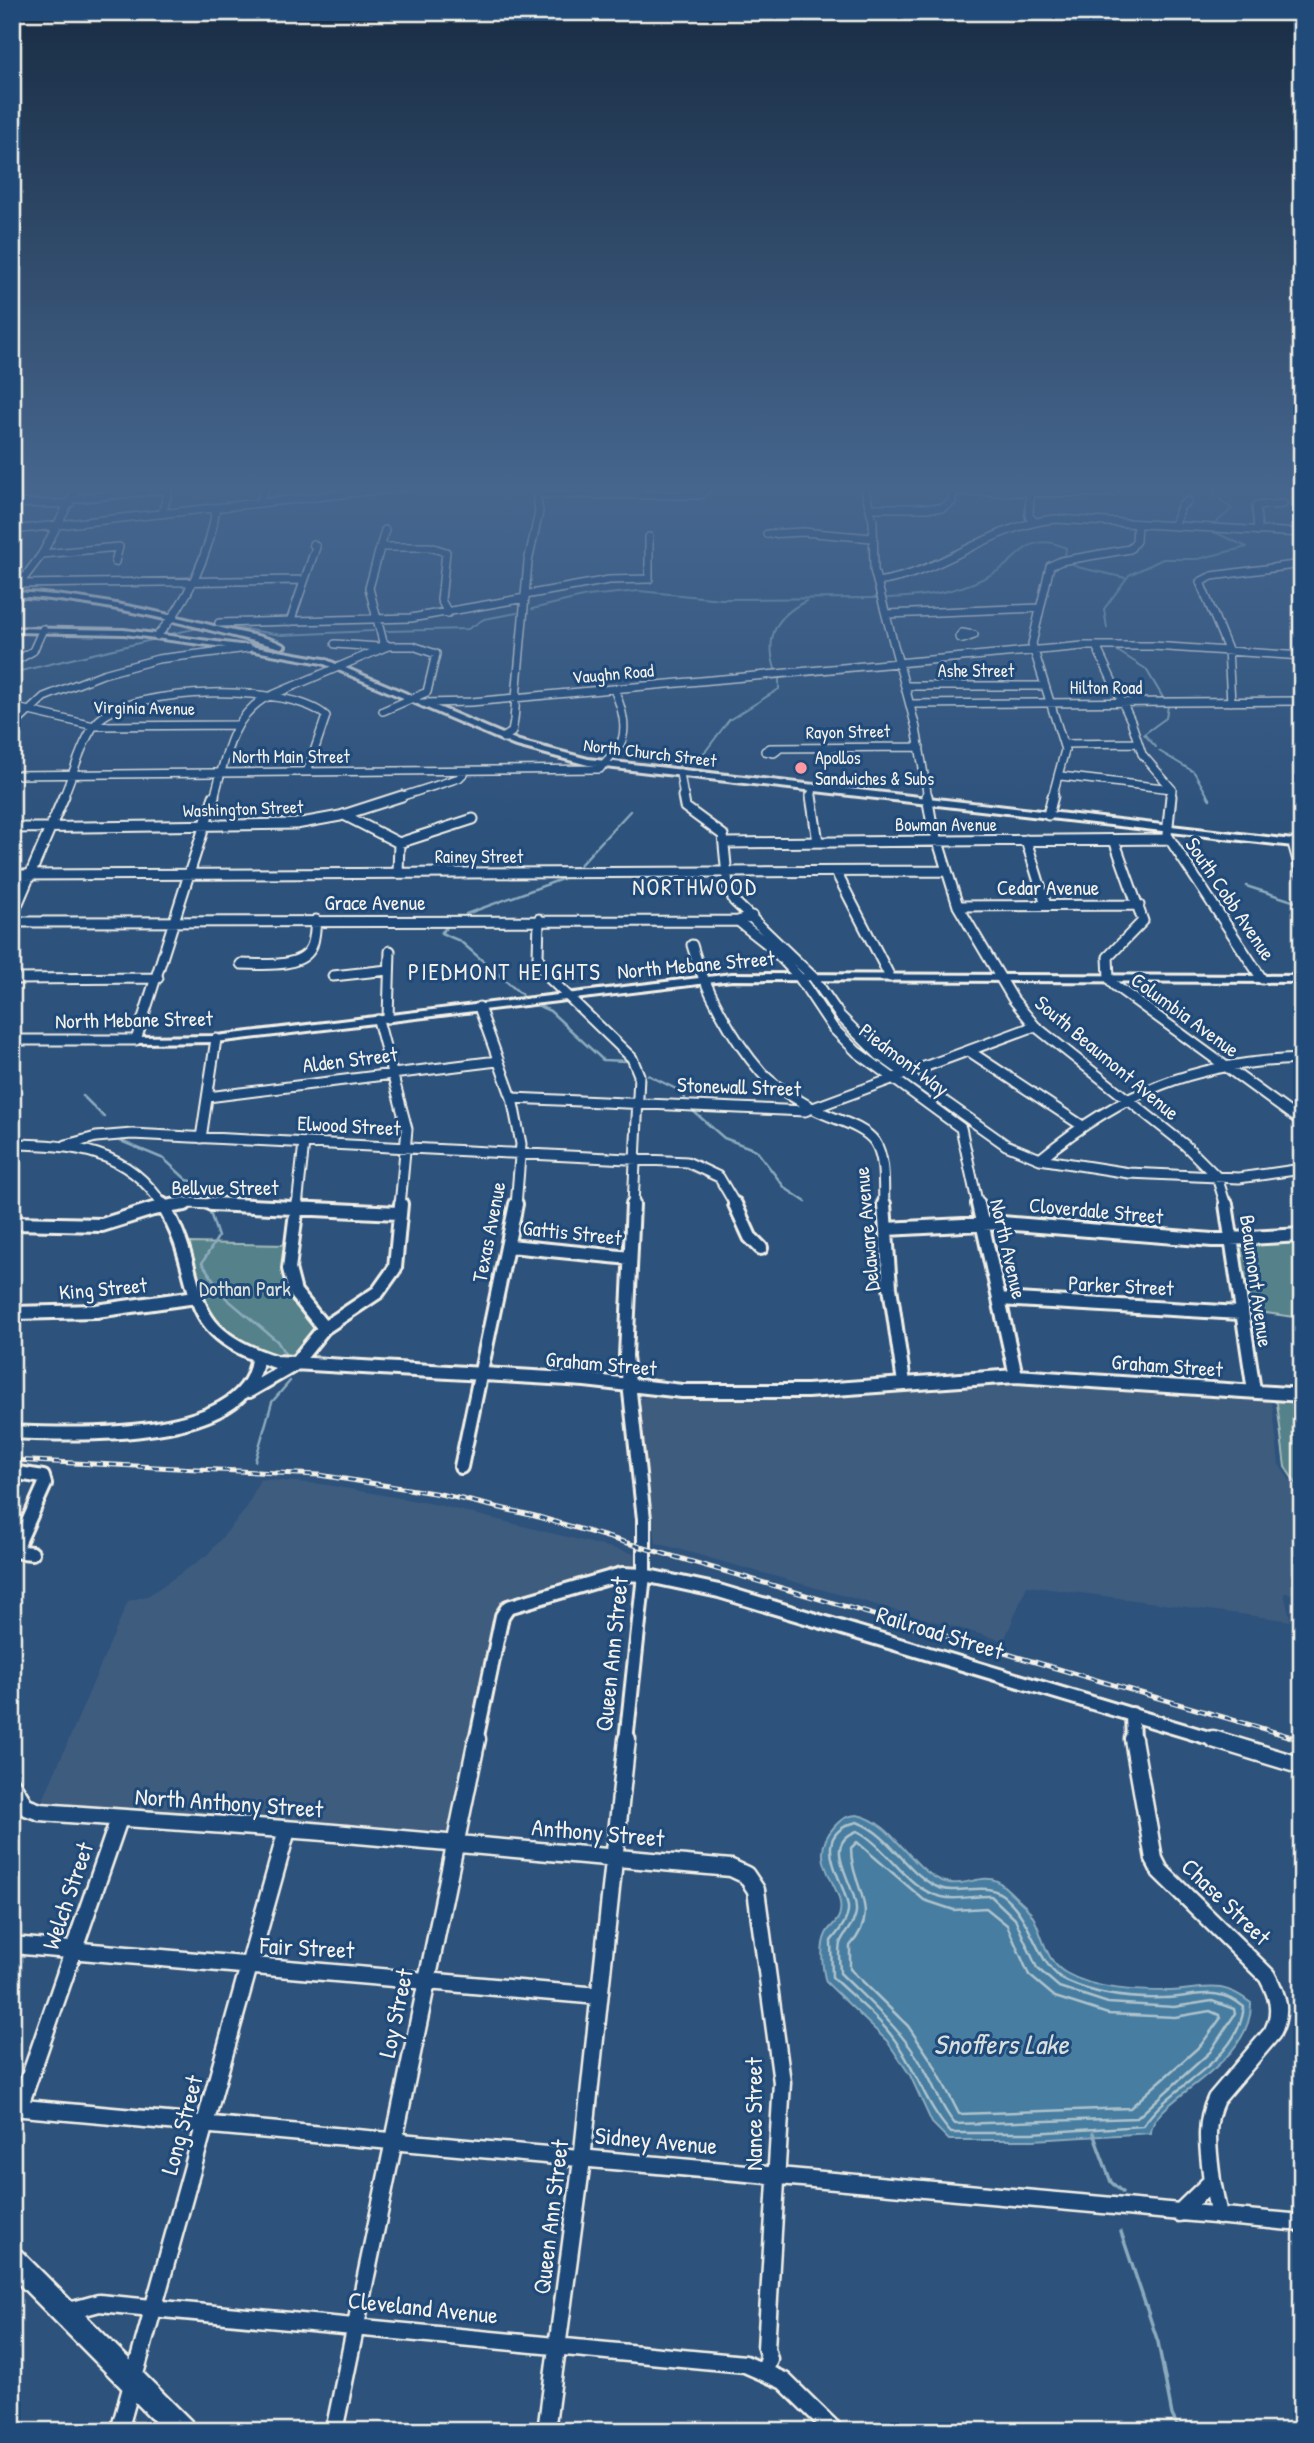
<svg xmlns="http://www.w3.org/2000/svg" width="1314" height="2443" font-family="'Patrick Hand',sans-serif">
  <rect width="100%" height="100%" fill="#2d527c"/>
  <filter id="ink" filterUnits="userSpaceOnUse"><feTurbulence type="fractalNoise" baseFrequency=".0143" numOctaves="2"/><feDisplacementMap in="SourceGraphic" scale="14" xChannelSelector="R" yChannelSelector="G"/><feConvolveMatrix kernelMatrix="1 2 1 2 8 2 1 2 1" color-interpolation-filters="sRGB"/></filter>
  <g filter="url(#ink)">
    <path fill="#3d5b7e" d="M 1038,1384 L 1272,1401 L 1279,1464 L 1302,1499 L 1302,1595 L 1284,1593 L 1291,1621 L 1027,1586 L 1004,1641 L 656,1543 L 637,1401 L 646,1395 L 691,1397 Z
      M 260,1479 L 322,1484 L 439,1505 L 640,1555 L 634,1576 L 512,1612 L 465,1833 L 42,1802 L 128,1601 L 149,1595 L 207,1555 L 246,1509 Z"/>
    <path fill="#54818a" stroke="#a4b9b9" stroke-width="2" d="M 1302,1238 L 1302,1318 L 1245,1310 L 1238,1245 Z
      M 189,1243 L 287,1245 L 286,1252 L 315,1331 L 295,1358 L 287,1361 L 244,1348 L 206,1315 Z
      M 1267,1397 L 1302,1399 L 1302,1493 L 1285,1467 L 1277,1403 Z"/>
    <path fill="#467da1" stroke="#8cabbd" stroke-width="2" d="M 857,1815 C 893,1822 908,1865 940,1880 C 961,1890 981,1873 997,1881 C 1003,1884 1019,1901 1025,1906 C 1044,1925 1040,1958 1066,1973 C 1096,1990 1137,1991 1170,1991 C 1205,1990 1219,1978 1251,2003 C 1252,2068 1150,2099 1151,2133 L 1033,2140 L 949,2140 L 932,2123 L 910,2075 L 887,2041 L 826,1982 C 822,1969 820,1946 826,1934 C 830,1925 839,1923 840,1912 C 845,1886 804,1861 834,1827 C 841,1819 846,1816 857,1815 Z"/>
    <g fill="none" stroke-linecap="round" stroke-linejoin="round">
      <path stroke="#aec3cc" stroke-width="2.5" d="M 857,1822 C 891,1835 904,1870 935,1886 C 960,1898 985,1878 1006,1898 C 1035,1923 1036,1967 1068,1982 C 1097,1995 1132,1999 1163,1998 C 1194,1998 1217,1984 1244,2007 C 1237,2064 1172,2082 1143,2126 L 1032,2133 L 951,2133 C 926,2106 916,2069 894,2039 C 878,2016 852,1997 832,1977 L 831,1941 C 839,1931 849,1920 848,1907 C 845,1880 806,1835 857,1822 Z
        M 857,1831 C 889,1847 906,1890 942,1897 C 958,1901 975,1895 991,1896 L 1015,1919 L 1037,1968 L 1059,1987 L 1108,2003 L 1174,2007 L 1212,2001 L 1234,2009 L 1235,2014 L 1210,2052 L 1137,2118 L 955,2124 C 940,2107 935,2086 923,2067 C 902,2030 870,2003 840,1973 C 840,1964 837,1949 841,1941 C 846,1930 855,1924 856,1912 C 858,1884 818,1846 857,1831 Z
        M 857,1842 L 924,1900 L 954,1910 L 986,1908 L 1007,1925 L 1029,1975 L 1055,1997 L 1108,2014 L 1175,2017 L 1210,2011 L 1219,2015 L 1220,2019 L 1201,2045 L 1130,2108 L 959,2114 L 933,2063 L 908,2026 L 850,1969 L 850,1946 C 883,1908 851,1889 851,1848 Z"/>
      <path stroke="#8cabbd" stroke-width="2" d="M 1212,526 L 1232,509 L 1214,494 L 1214,490 L 1302,490
        M 1069,561 L 1077,567 L 1126,578
        M 888,598 C 927,597 965,591 999,570 C 1011,563 1021,548 1034,544 C 1045,540 1056,543 1066,548 L 1065,557
        M 532,609 L 587,596 L 639,591 L 721,599 L 877,598
        M 230,627 L 282,635 L 373,631
        M 1107,628 L 1104,609 L 1129,575 L 1163,559 L 1198,559 L 1247,547 L 1212,531
        M 387,631 L 468,629 L 484,619 L 517,613
        M 170,634 L 199,628
        M 1116,650 L 1146,669 L 1165,701
        M 775,669 C 765,636 776,616 806,601
        M 12,673 L 156,639
        M 1156,747 L 1144,734 L 1166,718 L 1168,706
        M 1159,751 L 1194,772 L 1209,798
        M 679,766 L 705,752 L 729,720 L 779,689 L 779,678"/>
      <path stroke="#8cabbd" stroke-width="2.5" d="M 1208,796 L 1210,799
        M 578,867 L 630,811
        M 1246,886 L 1302,904
        M 466,914 L 562,879
        M 450,924 L 441,933 L 460,941 L 522,995
        M 539,1006 L 550,1011 L 603,1060 L 626,1061
        M 648,1075 L 682,1092 L 685,1098
        M 83,1096 L 104,1117
        M 692,1110 L 724,1138 L 756,1150 L 785,1188 L 806,1202
        M 116,1139 L 164,1159 L 187,1180 L 197,1182
        M 209,1209 L 218,1237 L 202,1263 L 226,1298 L 277,1341 L 287,1357
        M 255,1461 L 272,1402 L 290,1381"/>
      <path stroke="#8cabbd" stroke-width="3.5" d="M 1093,2133 L 1111,2182 L 1122,2192
        M 1121,2232 L 1158,2342 L 1172,2415 L 1180,2431"/>
      <g stroke="#f4f1e8" stroke-width="10">
        <path id="minor-far3" d="M 864,486 L 873,521 L 874,570 L 916,728 L 928,798
          M 954,491 L 1103,493 L 1114,491 L 1118,486
          M 1030,492 L 1029,516 L 1033,520
          M 537,494 L 700,495 L 711,486
          M 72,499 L 170,489
          M 12,503 L 70,504
          M 14,503 L 24,486
          M 260,503 L 265,486
          M 871,508 L 942,508 L 952,502 L 953,486
          M 162,514 L 170,486
          M 1174,526 L 1181,506 L 1188,501
          M 12,530 L 415,486
          M 385,530 L 369,588 L 383,642 L 388,646
          M 1258,531 L 1256,506 L 1283,504
          M 767,534 L 803,532 L 872,538
          M 380,547 L 430,547 L 446,552 L 441,600 L 448,613
          M 42,554 L 119,547 L 115,562
          M 877,582 C 943,573 988,526 1055,519 L 1302,533
          M 20,584 L 304,580
          M 12,594 L 42,554 L 78,486
          M 525,595 L 609,580 L 649,579 L 649,537
          M 887,614 L 1040,608
          M 290,622 L 316,547 L 313,544
          M 219,623 L 411,618 L 525,598
          M 962,633 L 974,635 L 963,639 L 959,637 Z
          M 157,636 C 187,603 210,553 216,508
          M 335,644 L 379,647
          M 1096,646 L 1131,721 L 1142,754 L 1172,789 L 1171,798
          M 12,663 L 33,651 L 43,629
          M 906,686 L 1045,686
          M 1231,702 L 1228,650 L 1200,582 L 1212,576 L 1302,564
          M 423,703 L 471,702 L 1083,646 L 1153,646 L 1302,656
          M 910,704 L 1302,701
          M 12,707 L 94,726 L 236,725
          M 12,727 L 44,697 L 103,674 L 158,659 L 248,648
          M 503,738 L 512,732 L 514,720 L 528,562 L 539,512 L 535,486
          M 1064,744 L 1137,743
          M 778,750 L 774,753 L 765,751 L 770,748 L 920,747
          M 680,773 L 684,798
          M 12,775 L 600,769 C 605,761 613,755 618,748 C 630,731 621,706 614,689
          M 1061,776 L 1172,789
          M 63,798 C 72,778 84,734 99,720 C 136,686 289,683 326,716 L 307,772
          M 214,798 C 225,761 229,721 263,699 L 388,646 L 413,646 L 436,654 L 427,692 L 383,711
          M 397,798 L 459,778 L 465,772
          M 811,798 L 813,788
          M 1052,798 L 1065,750 L 1032,644 L 1050,566 L 1061,561 L 1130,549 L 1136,541 L 1137,524"/>
      </g>
      <g stroke="#f4f1e8" stroke-width="13">
        <path id="minor-far2" d="M 683,796 L 685,807 L 723,835 L 728,886 L 734,901 L 813,977 L 840,1016 L 879,1055 L 1006,1145 L 1040,1159 L 1129,1173 L 1239,1178 L 1302,1169
          M 811,796 L 818,842
          M 927,796 L 931,819 L 958,906 L 1013,999 L 1035,1026 L 1185,1145 L 1217,1177 L 1226,1206
          M 1171,796 L 1167,835 L 1262,979
          M 344,815 L 399,843 L 398,873
          M 1048,815 L 1053,796
          M 12,828 L 296,824 L 340,816 L 402,796
          M 1026,840 L 1046,905
          M 1114,840 L 1143,921 L 1108,957 L 1109,978 L 1114,985 L 1302,1122
          M 399,843 L 473,819
          M 724,843 L 1169,839
          M 1293,843 L 1302,875
          M 836,872 L 890,977
          M 12,875 L 946,871
          M 958,906 L 1139,905
          M 12,917 L 64,796
          M 539,919 L 538,956 L 544,973 L 632,1058 L 639,1075 L 633,1206
          M 738,921 L 771,947 L 799,977 L 833,1028 L 857,1052 L 961,1128 L 978,1206
          M 12,922 L 738,921 L 752,916
          M 692,945 C 703,986 733,1040 761,1072 C 773,1086 798,1100 814,1109 C 832,1119 863,1125 875,1142 C 886,1159 883,1187 884,1206
          M 241,964 C 260,964 301,969 311,948 C 315,941 315,928 316,920
          M 333,976 L 388,970
          M 12,979 L 158,978
          M 1298,979 L 1302,986
          M 479,1007 L 512,1098 L 521,1144 L 516,1206
          M 388,1018 L 390,951
          M 378,1020 L 407,1129 L 400,1206
          M 12,1040 L 136,1040 L 214,796
          M 969,1051 L 1081,1125
          M 208,1097 L 497,1061
          M 512,1098 L 805,1111 L 1035,1026
          M 201,1138 L 216,1039
          M 12,1144 C 73,1145 128,1149 163,1206
          M 66,1145 L 96,1137 L 132,1134 L 687,1162 L 719,1177 L 736,1206
          M 1040,1159 C 1122,1091 1195,1062 1302,1059
          M 174,1206 L 191,1203 L 247,1206
          M 297,1206 L 304,1143"/>
      </g>
      <g stroke="#f4f1e8" stroke-width="18">
        <path id="minor-far1" d="M 162,1204 C 210,1281 170,1329 276,1362 L 585,1380 L 682,1391 L 807,1391 L 1016,1376 L 1302,1395
          M 211,1204 L 398,1213
          M 297,1204 L 289,1269 L 295,1292 L 324,1328
          M 735,1204 L 750,1237 L 761,1248
          M 884,1204 L 890,1287 L 904,1383
          M 978,1204 L 1016,1376
          M 1226,1204 L 1254,1391
          M 12,1223 L 102,1225 L 153,1209 L 185,1204
          M 886,1229 L 1002,1223 L 1212,1240 L 1302,1235
          M 510,1246 L 630,1258
          M 999,1299 L 1240,1313
          M 12,1313 L 96,1311 L 196,1297
          M 249,1391 L 294,1365 L 324,1328 L 378,1292 L 395,1268 L 401,1204
          M 12,1432 C 71,1435 255,1444 257,1356
          M 461,1467 L 516,1204
          M 12,1472 L 43,1477 L 45,1484 L 15,1551
          M 12,1551 L 32,1553
          M 1132,1714 L 1133,1741
          M 476,1741 L 502,1616 L 508,1607 L 622,1574 L 644,1575 L 719,1591 L 1219,1741
          M 626,1741 L 644,1575 L 644,1519 L 626,1356 L 633,1204"/>
      </g>
      <g stroke="#f4f1e8" stroke-width="21">
        <path id="minor" d="M 1133,1739 L 1154,1859 L 1160,1871 L 1267,1976 C 1278,1996 1283,2012 1272,2033 L 1216,2099 C 1203,2125 1209,2153 1212,2181 L 1179,2213
          M 1213,1739 L 1302,1766
          M 12,1785 L 26,1807 L 40,1812 L 312,1831 L 731,1868 L 746,1875 L 756,1890 L 782,2082 L 766,2348 L 769,2359 L 766,2368
          M 12,1945 L 599,1996
          M 12,2107 L 1302,2223
          M 19,2108 L 119,1819
          M 1212,2181 L 1219,2216
          M 66,2312 L 99,2303 L 745,2364 L 784,2381 L 835,2431
          M 119,2431 L 287,1830
          M 334,2431 L 477,1739
          M 546,2431 L 582,2160 L 627,1739"/>
      </g>
      <g stroke="#f4f1e8" stroke-width="6">
        <path id="major" d="M 12,592 C 87,595 157,611 229,630 C 246,634 270,637 285,646 L 281,648 C 189,625 108,601 12,596 Z
          M 12,628 L 124,630 L 255,647 L 324,659 L 519,741 L 588,759 L 1302,841 L 1302,847 L 588,765 L 513,745 L 322,663 L 255,651 L 124,634 L 12,632 Z
          M 732,974 L 1302,976 L 1302,982 L 732,980 L 216,1042 L 136,1043 L 131,1040 L 136,1037 L 216,1036 Z"/>
      </g>
      <g stroke="#f4f1e8" stroke-width="5">
        <path id="highway" d="M 12,2247 L 21,2251 L 192,2422 L 196,2431 L 164,2431 L 12,2277 Z"/>
      </g>
      <use href="#minor-far3" stroke="#1f4a7a" stroke-width="7"/>
      <use href="#minor-far2" stroke="#1f4a7a" stroke-width="9"/>
      <use href="#minor-far1" stroke="#1f4a7a" stroke-width="12"/>
      <use href="#minor" stroke="#1f4a7a" stroke-width="16"/>
      <use href="#major" fill="#1f4a7a" fill-rule="evenodd"/>
      <use href="#highway" fill="#1f4a7a" fill-rule="evenodd"/>
      <g stroke="#f4f1e8" stroke-width="5">
        <path id="rail" d="M 12,1460 L 319,1475 L 440,1494 L 535,1516 L 1302,1740"/>
      </g>
      <use href="#rail" stroke="#1f4a7a" stroke-width="2.5" stroke-dasharray="7" stroke-linecap="butt"/>
    </g>
  </g>
  <linearGradient id="sky" x2="0" y2="1"><stop stop-color="#192d44"/><stop offset="0.59" stop-color="#46668e"/><stop offset="1" stop-color="#46668e" stop-opacity="0"/></linearGradient>
  <rect width="1314" height="828" fill="url(#sky)"/>
  <circle fill="#ff9aa2" stroke="#1f4a7a" stroke-width="2.5" cx="801" cy="768" r="7"/>
  <g text-anchor="middle" stroke-width="6" stroke-linejoin="round" paint-order="stroke">
    <g font-size="18" fill="#f4f1e8" stroke="#1f4a7a">
      <text x="976" y="677">Ashe Street</text>
      <text transform="translate(613 674) rotate(-5)" y="6">Vaughn Road</text>
      <text x="1106" y="694">Hilton Road</text>
      <text transform="translate(144 708) rotate(1)" y="6">Virginia Avenue</text>
      <text transform="translate(848 732) rotate(-1)" y="6">Rayon Street</text>
      <text transform="translate(650 753) rotate(7)" y="6">North Church Street</text>
      <text x="291" y="763">North Main Street</text>
      <text transform="translate(243 809) rotate(-2)" y="6">Washington Street</text>
      <text x="946" y="831">Bowman Avenue</text>
      <text x="479" y="863">Rainey Street</text>
    </g>
    <g font-size="18" fill="#f4f1e8" stroke="#1f4a7a" text-anchor="start">
      <text x="815" y="764">Apollos<tspan x="815" dy="21">Sandwiches &amp; Subs</tspan></text>
    </g>
    <g font-size="21" fill="#f4f1e8" stroke="#1f4a7a">
      <text x="1048" y="895">Cedar Avenue</text>
      <text transform="translate(1230 899) rotate(56)" y="7">South Cobb Avenue</text>
      <text x="375" y="910">Grace Avenue</text>
      <text transform="translate(696 965) rotate(-5)" y="7">North Mebane Street</text>
      <text transform="translate(1185 1015) rotate(36)" y="7">Columbia Avenue</text>
      <text transform="translate(134 1020) rotate(-1)" y="7">North Mebane Street</text>
      <text transform="translate(1107 1058) rotate(40)" y="7">South Beaumont Avenue</text>
      <text transform="translate(350 1060) rotate(-7)" y="7">Alden Street</text>
      <text transform="translate(904 1060) rotate(37)" y="7">Piedmont Way</text>
      <text transform="translate(739 1087) rotate(2)" y="7">Stonewall Street</text>
      <text transform="translate(349 1126) rotate(3)" y="7">Elwood Street</text>
      <text x="225" y="1195">Bellvue Street</text>
      <text transform="translate(1096 1211) rotate(5)" y="7">Cloverdale Street</text>
      <text transform="translate(867 1229) rotate(-95)" y="7">Delaware Avenue</text>
      <text transform="translate(489 1232) rotate(-79)" y="7">Texas Avenue</text>
      <text transform="translate(572 1233) rotate(6)" y="7">Gattis Street</text>
      <text transform="translate(1008 1249) rotate(77)" y="7">North Avenue</text>
      <text transform="translate(1256 1281) rotate(82)" y="7">Beaumont Avenue</text>
      <text transform="translate(1121 1286) rotate(3)" y="7">Parker Street</text>
      <text transform="translate(103 1289) rotate(-5)" y="7">King Street</text>
      <text transform="translate(601 1364) rotate(5)" y="7">Graham Street</text>
      <text transform="translate(1167 1366) rotate(4)" y="7">Graham Street</text>
    </g>
    <g font-size="21" fill="#dce0da" stroke="#1f4a7a">
      <text x="245" y="1296">Dothan Park</text>
    </g>
    <g font-size="23" letter-spacing="2" fill="#f4f1e8" stroke="#1f4a7a">
      <text x="695" y="895">NORTHWOOD</text>
      <text x="505" y="980">PIEDMONT HEIGHTS</text>
    </g>
    <g font-size="24" fill="#f4f1e8" stroke="#1f4a7a">
      <text transform="translate(940 1633) rotate(17)" y="8">Railroad Street</text>
      <text transform="translate(612 1654) rotate(-84)" y="8">Queen Ann Street</text>
      <text transform="translate(229 1803) rotate(4)" y="8">North Anthony Street</text>
      <text transform="translate(598 1833) rotate(5)" y="8">Anthony Street</text>
      <text transform="translate(68 1896) rotate(-71)" y="8">Welch Street</text>
      <text transform="translate(1226 1902) rotate(44)" y="8">Chase Street</text>
      <text transform="translate(307 1948) rotate(3)" y="8">Fair Street</text>
      <text transform="translate(396 2013) rotate(-78)" y="8">Loy Street</text>
      <text transform="translate(754 2114) rotate(-90)" y="8">Nance Street</text>
      <text transform="translate(182 2125) rotate(-75)" y="8">Long Street</text>
      <text transform="translate(656 2141) rotate(5)" y="8">Sidney Avenue</text>
      <text transform="translate(551 2217) rotate(-83)" y="8">Queen Ann Street</text>
      <text transform="translate(423 2308) rotate(6)" y="8">Cleveland Avenue</text>
    </g>
    <g font-size="28" font-style="italic" fill="#dae0dd" stroke="#1f4a7a">
      <text x="1001" y="2054">Snoffers Lake</text>
    </g>
  </g>
  <rect width="1314" height="2443" fill="none" stroke="#1f4a7a" stroke-width="42"/>
  <rect x="21" y="21" width="1272" height="2401" fill="none" stroke="#f4f1e8" stroke-width="2.5" filter="url(#ink)"/>
</svg>
